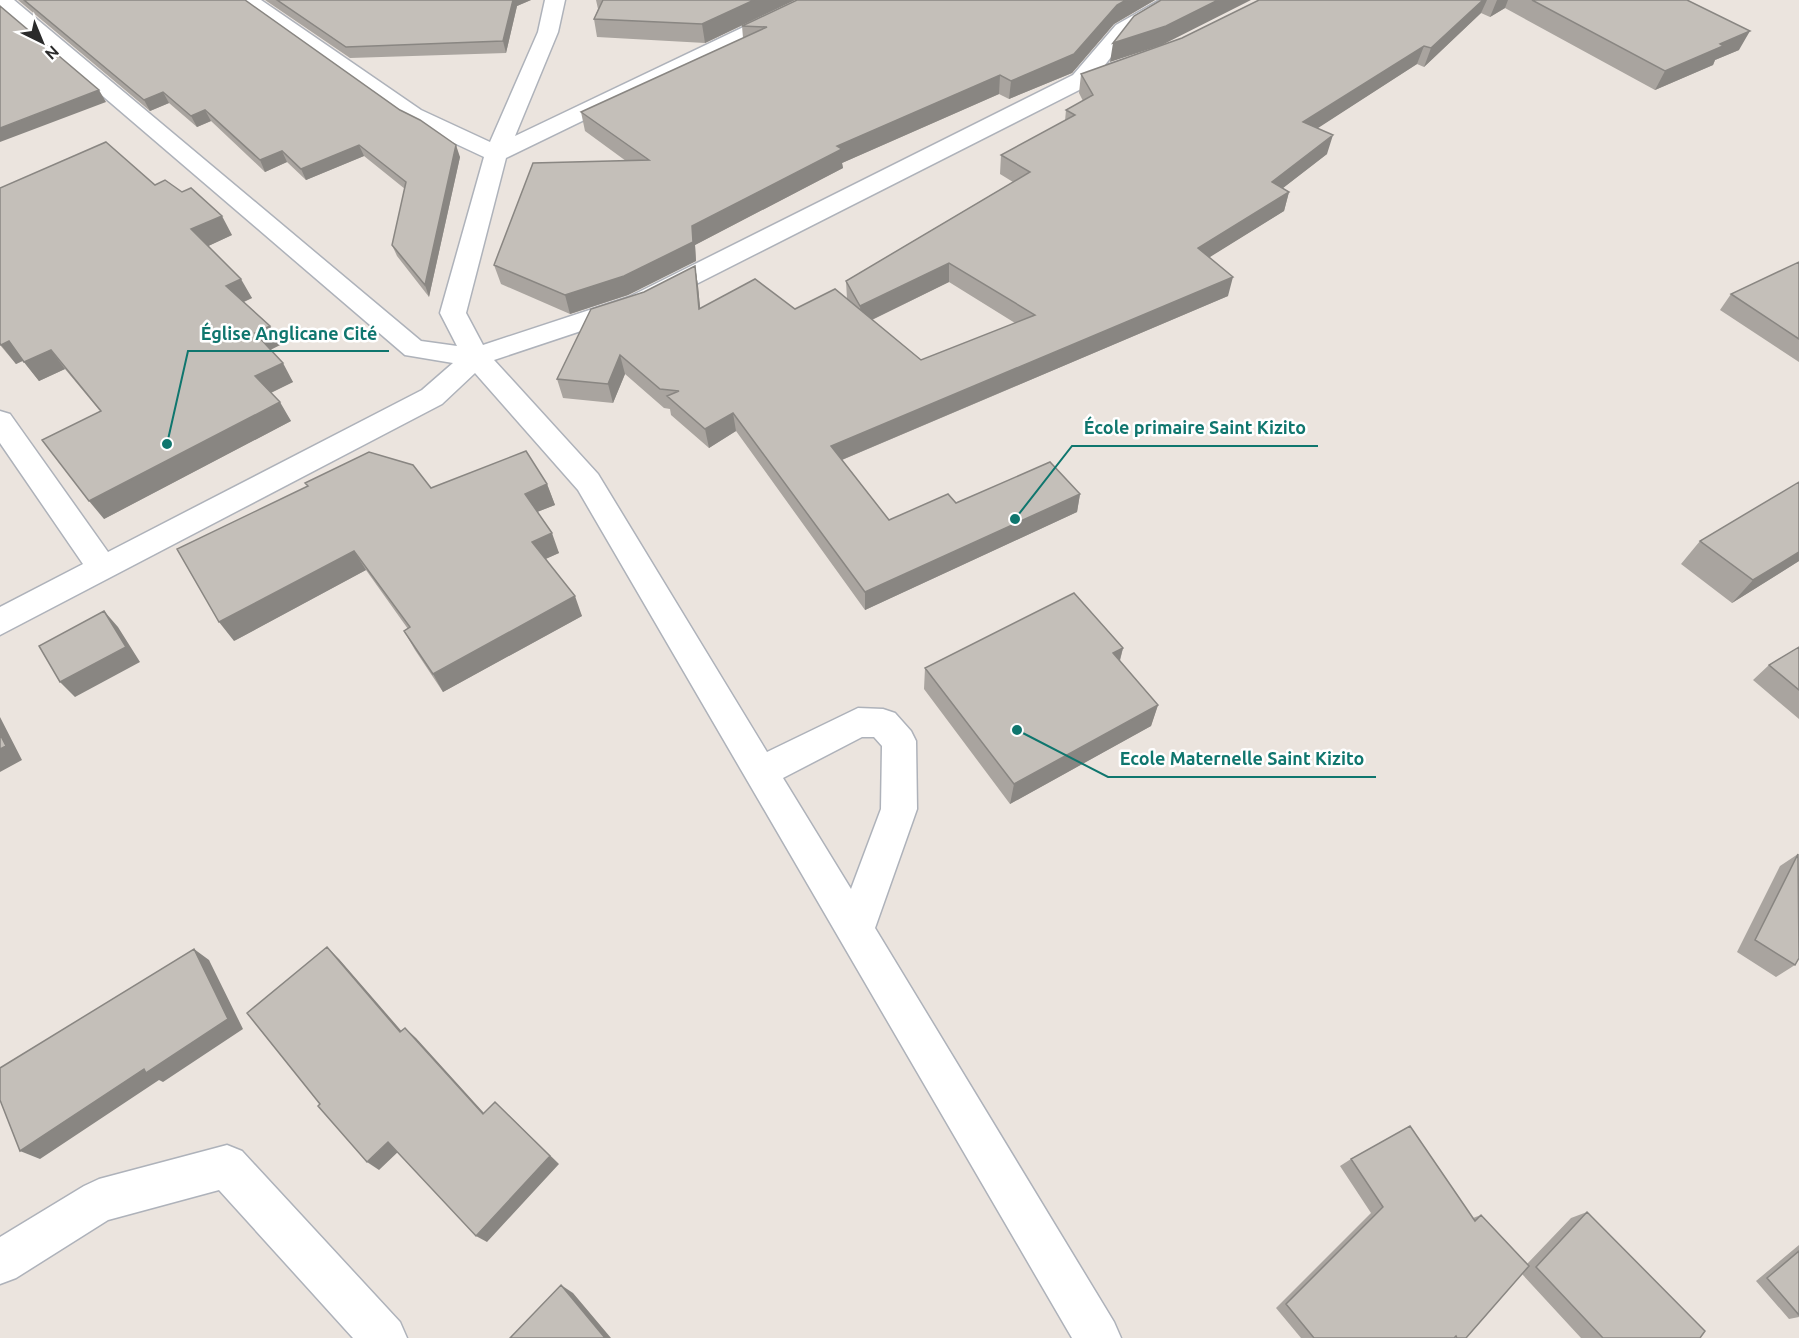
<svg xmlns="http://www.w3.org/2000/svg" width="1799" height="1338" font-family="Ubuntu,sans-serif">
  <rect width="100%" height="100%" fill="#ebe4de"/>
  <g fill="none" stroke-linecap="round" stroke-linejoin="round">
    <g stroke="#aeb2ba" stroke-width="3">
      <path id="minor" d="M 0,0 L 14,0 L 421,341 L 457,346 L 440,313 L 484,157 L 405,120 L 238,0 L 261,0 L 421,110 L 490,142 L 538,32 L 545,0 L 565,0 L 558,32 L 515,136 L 800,0 L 826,0 L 823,4 L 506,158 L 466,313 L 483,345 L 629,297 L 1073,75 L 1116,25 L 1160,0 L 1184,0 L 1130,33 L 1104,66 L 1124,60 L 1131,62 L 1135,66 L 1131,70 L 1089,85 L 647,309 L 494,360 L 598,474 L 767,752 L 858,708 L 883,709 L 895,713 L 911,731 L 916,741 L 917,809 L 875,928 L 1114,1322 L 1121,1338 L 1072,1338 L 578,490 L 475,373 L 442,404 L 0,635 L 0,607 L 83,564 L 0,443 L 0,411 L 10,414 L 108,552 L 422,390 L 453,363 L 405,355 L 0,8 ZM 862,737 L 874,737 L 882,746 L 881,809 L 851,889 L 783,778 Z
        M 227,1145 L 242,1151 L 400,1322 L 407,1338 L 353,1338 L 219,1190 L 108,1220 L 16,1278 L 0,1284 L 0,1237 L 84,1186 L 99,1179 Z"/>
    </g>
    <use href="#minor" fill="#fff" fill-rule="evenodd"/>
  </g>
  <path fill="#a9a49f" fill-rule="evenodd" d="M 18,0 L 245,0 L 460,157 L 429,297 L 397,256 L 392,245 L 405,189 L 364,156 L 306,180 L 287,162 L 265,172 L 211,121 L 197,127 L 169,103 L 150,111 Z
    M 265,0 L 531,0 L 517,6 L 506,53 L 350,58 Z
    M 596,0 L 795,0 L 705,43 L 597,37 L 594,19 L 598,9 Z
    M 797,0 L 1155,0 L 1114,24 L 1072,73 L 1009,99 L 999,94 L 842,163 L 843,168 L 695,245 L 696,261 L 628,295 L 570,314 L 501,284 L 494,265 L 626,161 L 585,131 L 581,112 L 743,38 L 742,26 Z
    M 1259,0 L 1687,0 L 1739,50 L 1715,60 L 1713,65 L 1655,90 L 1505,8 L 1490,17 L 1481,13 L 1424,67 L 1417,64 L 1317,128 L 1327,154 L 1283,188 L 1289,192 L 1284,211 L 1209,257 L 1228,296 L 842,460 L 889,520 L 956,503 L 1080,494 L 1077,512 L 865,610 L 736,431 L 709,448 L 671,415 L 670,409 L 664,408 L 625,374 L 613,403 L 563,398 L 557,379 L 644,292 L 695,266 L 698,286 L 700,308 L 795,309 L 847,299 L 846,281 L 1013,182 L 1000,174 L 1001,155 L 1065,121 L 1066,110 L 1083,101 L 1079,93 L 1081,74 L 1182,38 ZM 949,282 L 1015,323 L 921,360 L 872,320 Z
    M 155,185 L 232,235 L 208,246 L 252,298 L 244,302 L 270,326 L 280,345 L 270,350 L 293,382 L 271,393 L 291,421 L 104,519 L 100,411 L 65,369 L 39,381 L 23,361 L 16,364 L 0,345 L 0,188 Z
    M 1799,262 L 1799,362 L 1720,310 L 1731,294 Z
    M 547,484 L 555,505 L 537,512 L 559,553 L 545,559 L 582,616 L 443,692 L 415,650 L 404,631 L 408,629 L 366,570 L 234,641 L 431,488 Z
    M 1700,541 L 1799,561 L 1732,603 L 1681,564 Z
    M 1799,647 L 1799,719 L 1753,680 L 1769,665 Z
    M 1123,648 L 1120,661 L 1158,705 L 1151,726 L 1010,804 L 924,689 L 925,668 Z
    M 1798,854 L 1795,965 L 1776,977 L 1737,952 L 1780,866 Z
    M 1351,1159 L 1473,1218 L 1481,1215 L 1527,1264 L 1571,1218 L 1587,1212 L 1700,1338 L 1581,1338 L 1522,1274 L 1466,1338 L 1301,1338 L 1276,1308 L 1371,1213 L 1340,1166 Z
    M 1799,1245 L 1799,1317 L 1789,1319 L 1756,1281 Z"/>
  <path fill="#898682" d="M 513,0 L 531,0 L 517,6 L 506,53 L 503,41 Z
    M 754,0 L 795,0 L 705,43 L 702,24 Z
    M 1126,0 L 1155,0 L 1114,24 L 1072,73 L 1009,99 L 1011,81 L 1117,5 Z
    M 1218,0 L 1251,0 L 1162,45 L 1110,62 L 1113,43 Z
    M 1483,0 L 1487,0 L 1481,13 L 1424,67 L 1431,48 Z
    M 1497,0 L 1508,0 L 1505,8 L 1490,17 Z
    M 1750,31 L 1739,50 L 1715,60 L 1713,65 L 1655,90 L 1665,71 L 1720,44 Z
    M 1424,46 L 1417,64 L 1298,141 L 1303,122 Z
    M 1000,75 L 999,94 L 842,163 L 843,168 L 695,245 L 696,261 L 628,295 L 570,314 L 565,295 L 837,146 Z
    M 99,90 L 106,102 L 0,142 L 0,128 Z
    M 163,92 L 169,103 L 150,111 L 144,100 Z
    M 205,110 L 211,121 L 197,127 L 191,116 Z
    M 1333,135 L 1327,154 L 1266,201 L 1272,182 Z
    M 359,145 L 364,156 L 306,180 L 301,169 Z
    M 456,145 L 460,157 L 429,297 L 425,285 Z
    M 282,151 L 287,162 L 265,172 L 260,160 Z
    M 1289,192 L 1284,211 L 1194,267 L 1198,248 Z
    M 222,216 L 232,235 L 202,249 L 191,229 Z
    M 949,263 L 949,282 L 861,325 L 860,306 Z
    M 695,266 L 698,286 L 702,328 L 699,309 Z
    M 1233,277 L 1228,296 L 832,464 L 831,446 Z
    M 241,279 L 252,298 L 236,305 L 226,286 Z
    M 270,326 L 280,345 L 266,352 L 255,333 Z
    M 9,341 L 24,360 L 16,364 L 1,345 Z
    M 51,350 L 65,369 L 39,381 L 24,362 Z
    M 620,355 L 625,374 L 613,403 L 608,384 Z
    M 283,363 L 293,382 L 266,395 L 255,376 Z
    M 280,402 L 291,421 L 104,519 L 89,501 Z
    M 733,413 L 736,431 L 709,448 L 705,429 Z
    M 547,484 L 555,505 L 532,514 L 525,494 Z
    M 1080,494 L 1077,512 L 865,610 L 865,592 Z
    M 552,533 L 559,553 L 539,562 L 532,542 Z
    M 354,551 L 366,570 L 234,641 L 219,622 Z
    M 1799,552 L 1799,561 L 1732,603 L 1753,580 Z
    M 575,596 L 582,616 L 443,692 L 433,674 Z
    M 104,611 L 118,627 L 140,662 L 75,697 L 60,682 Z
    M 1123,648 L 1117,670 L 1113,653 Z
    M 1158,705 L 1151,726 L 1010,804 L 1014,784 Z
    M 0,717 L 22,760 L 0,772 Z
    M 327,947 L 339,959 L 411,1042 L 400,1032 Z
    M 194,949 L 209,960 L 243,1029 L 163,1082 L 159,1080 L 40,1159 L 20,1151 Z
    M 405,1028 L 416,1038 L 493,1123 L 483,1114 Z
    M 495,1102 L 559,1164 L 487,1242 L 476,1236 Z
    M 388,1142 L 400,1150 L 379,1170 L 367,1162 Z
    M 561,1285 L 573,1293 L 611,1338 L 605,1338 Z"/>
  <path fill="#c4bfb9" stroke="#898682" stroke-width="1.5" d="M 24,0 L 245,0 L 400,110 L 420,120 L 456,145 L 425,285 L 392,245 L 406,182 L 359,145 L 301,169 L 282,151 L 260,160 L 205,110 L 191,116 L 163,92 L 144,100 Z
    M 277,0 L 513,0 L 503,41 L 346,47 Z
    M 603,0 L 754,0 L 702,24 L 594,19 Z
    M 797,0 L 1126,0 L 1117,5 L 1074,54 L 1011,81 L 1000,75 L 837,146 L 842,149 L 692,226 L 693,242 L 624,276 L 565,295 L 494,265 L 533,163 L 649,160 L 581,112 L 767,27 L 742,26 Z
    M 1161,0 L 1218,0 L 1166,26 L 1113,43 L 1134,16 Z
    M 1259,0 L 1483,0 L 1431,48 L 1424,46 L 1303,122 L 1333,135 L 1272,182 L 1289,192 L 1198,248 L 1233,277 L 831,446 L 889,520 L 948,494 L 956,503 L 1050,462 L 1080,494 L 865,592 L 733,413 L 705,429 L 667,396 L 679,391 L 660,389 L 620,355 L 608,384 L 557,379 L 591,309 L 644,292 L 695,266 L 699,309 L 755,279 L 795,309 L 835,289 L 921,360 L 1035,315 L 949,263 L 860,306 L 846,281 L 1030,172 L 1001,155 L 1075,115 L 1066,110 L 1093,95 L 1081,74 L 1182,38 Z
    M 1532,0 L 1687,0 L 1750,31 L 1720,44 L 1723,46 L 1665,71 Z
    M 0,6 L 99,90 L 0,128 Z
    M 106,142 L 155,185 L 165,180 L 182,192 L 191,188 L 222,216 L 191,229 L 241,279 L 226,286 L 270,326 L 255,333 L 283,363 L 255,376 L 280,402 L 89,501 L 42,440 L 101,411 L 51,350 L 24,362 L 9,341 L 1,345 L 0,343 L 0,188 Z
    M 1799,262 L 1799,339 L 1731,294 Z
    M 526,451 L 547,484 L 525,494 L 552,533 L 532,542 L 575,596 L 433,674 L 404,631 L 410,627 L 354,551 L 219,622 L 177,549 L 308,486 L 305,483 L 369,452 L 413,465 L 431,488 Z
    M 1799,482 L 1799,552 L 1753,580 L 1700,541 Z
    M 1074,593 L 1123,648 L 1113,653 L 1158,705 L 1014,784 L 925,668 Z
    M 104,611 L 126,647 L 60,682 L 39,646 Z
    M 1799,647 L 1799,690 L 1769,665 Z
    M 0,734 L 6,746 L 0,749 Z
    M 1798,854 L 1799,958 L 1795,965 L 1755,940 Z
    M 327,947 L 400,1032 L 405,1028 L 483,1114 L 495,1102 L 550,1156 L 476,1236 L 388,1142 L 367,1162 L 318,1106 L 320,1104 L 247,1013 Z
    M 194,949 L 228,1019 L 146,1073 L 144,1069 L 20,1151 L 0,1100 L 0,1068 Z
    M 1410,1126 L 1475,1221 L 1481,1215 L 1529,1266 L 1466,1338 L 1457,1338 L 1456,1336 L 1454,1338 L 1314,1338 L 1286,1304 L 1383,1207 L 1351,1159 Z
    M 1587,1212 L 1705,1331 L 1700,1338 L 1603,1338 L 1536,1267 Z
    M 1799,1251 L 1799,1315 L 1767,1278 Z
    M 561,1285 L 605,1338 L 510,1338 Z"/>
  <path fill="none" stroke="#0f766e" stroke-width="2" d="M167 444L188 351H389M1015 519L1072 446H1318M1017 730L1108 777H1376"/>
  <g fill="#0f766e" stroke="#fff" stroke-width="2">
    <circle cx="167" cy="444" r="6"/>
    <circle cx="1015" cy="519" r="6"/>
    <circle cx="1017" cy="730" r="6"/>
  </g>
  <g font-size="18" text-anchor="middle" font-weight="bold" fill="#0f766e" stroke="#fff" stroke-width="5" stroke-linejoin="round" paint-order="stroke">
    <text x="289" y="340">Église Anglicane Cité</text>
    <text x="1195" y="434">École primaire Saint Kizito</text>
    <text x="1242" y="765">Ecole Maternelle Saint Kizito</text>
  </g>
  <g transform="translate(42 42) rotate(137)" stroke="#ffffff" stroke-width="4.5" paint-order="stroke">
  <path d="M0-4.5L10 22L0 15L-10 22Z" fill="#2b2b2b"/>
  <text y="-9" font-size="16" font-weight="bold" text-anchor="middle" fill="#2b2b2b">N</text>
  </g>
</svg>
